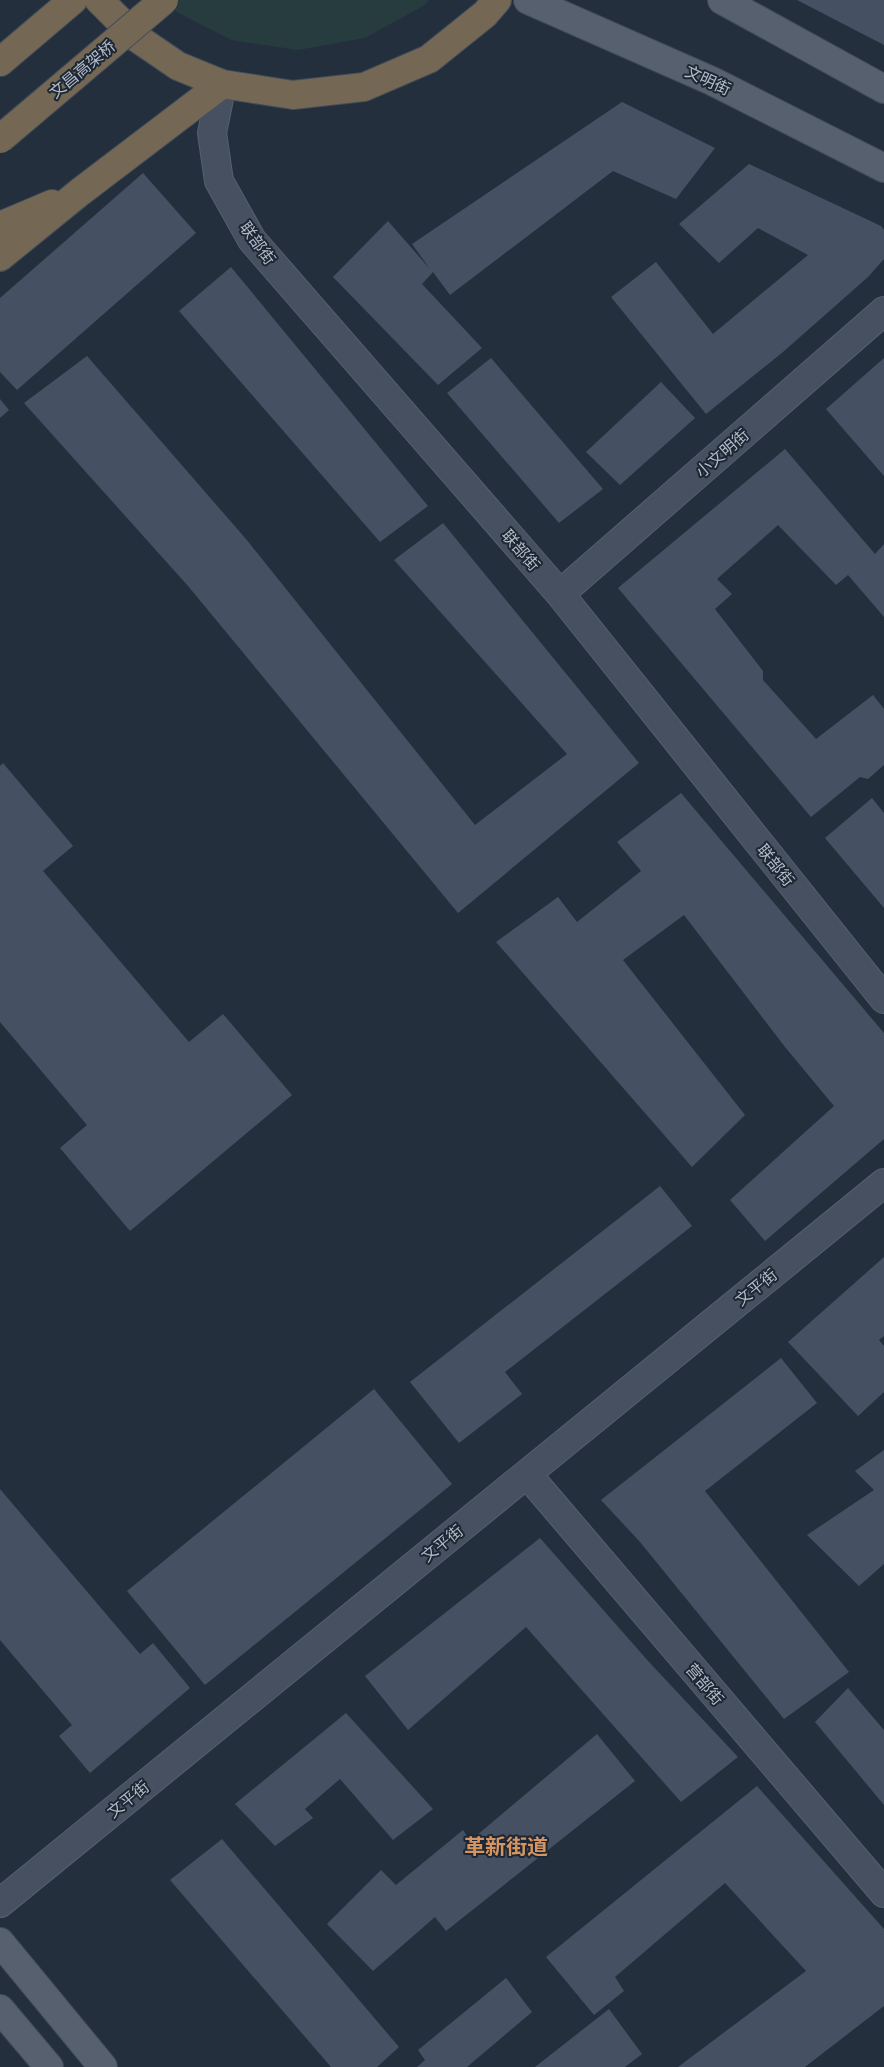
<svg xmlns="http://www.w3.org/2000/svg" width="884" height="2067" font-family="Poppins,'Noto Sans SC',sans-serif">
  <rect width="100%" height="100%" fill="#242f3e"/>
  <path fill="#263c3f" d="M 162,0 L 429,0 L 425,5 L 365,38 L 298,50 L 231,40 L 171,9 Z"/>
  <path fill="#455162" d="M 797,0 L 884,0 L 884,45 Z
    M 622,102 L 715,148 L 676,199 L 613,171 L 450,295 L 433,272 L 422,284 L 482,348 L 438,385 L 333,277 L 388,221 L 430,269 L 412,244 Z
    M 749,164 L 881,226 L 884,230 L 884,259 L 868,277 L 783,352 L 706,414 L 611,297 L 656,262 L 713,334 L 808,255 L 758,228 L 719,263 L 679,224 Z
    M 143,173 L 196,233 L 17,390 L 0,372 L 0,298 Z
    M 231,267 L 428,506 L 380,542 L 179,311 Z
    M 87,356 L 246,539 L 475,825 L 567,754 L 394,560 L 443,523 L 639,763 L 458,913 L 188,586 L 24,403 Z
    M 491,358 L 603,489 L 559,523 L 447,393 Z
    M 884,358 L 884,476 L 826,409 Z
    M 661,382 L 695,418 L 620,485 L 586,452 Z
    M 0,399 L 9,410 L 0,418 Z
    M 785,449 L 875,554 L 884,544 L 884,617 L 848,575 L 836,585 L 778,525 L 717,579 L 732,594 L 715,609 L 763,671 L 763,680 L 816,739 L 873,695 L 884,709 L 884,765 L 868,779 L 860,777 L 811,817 L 618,588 Z
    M 3,763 L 73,846 L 43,871 L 189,1042 L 223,1014 L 292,1095 L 130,1231 L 60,1148 L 87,1125 L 0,1022 L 0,766 Z
    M 681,793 L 884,1033 L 884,1139 L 765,1241 L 730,1200 L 834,1106 L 785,1047 L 684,915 L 623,960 L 745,1115 L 692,1167 L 496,942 L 558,897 L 577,922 L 641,871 L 617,842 Z
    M 872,798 L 884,813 L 884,908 L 825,838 Z
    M 660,1186 L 692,1226 L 505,1372 L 522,1394 L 459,1443 L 410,1382 Z
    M 884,1257 L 884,1336 L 879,1340 L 884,1346 L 884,1392 L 858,1416 L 788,1342 Z
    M 781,1358 L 817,1403 L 705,1491 L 849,1672 L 784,1719 L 640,1542 L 601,1500 Z
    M 374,1389 L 452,1484 L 205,1685 L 127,1591 Z
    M 884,1450 L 884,1564 L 859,1586 L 807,1535 L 874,1490 L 855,1471 Z
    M 0,1489 L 140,1654 L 153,1643 L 190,1688 L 90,1773 L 59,1736 L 72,1725 L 0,1640 Z
    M 540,1538 L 649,1662 L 738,1757 L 681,1802 L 526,1627 L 408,1730 L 365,1676 Z
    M 848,1688 L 884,1730 L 884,1805 L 815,1722 Z
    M 346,1713 L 433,1809 L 393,1840 L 340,1779 L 305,1809 L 313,1818 L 275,1846 L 235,1804 Z
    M 597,1734 L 635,1781 L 446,1931 L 435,1917 L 373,1971 L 327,1924 L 381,1870 L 396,1885 L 463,1830 L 470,1841 Z
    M 757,1786 L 884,1929 L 884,2006 L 805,2067 L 678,2067 L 806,1971 L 725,1883 L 615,1977 L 624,1991 L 594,2015 L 546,1957 Z
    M 222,1839 L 399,2047 L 377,2067 L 331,2067 L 170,1880 Z
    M 506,1978 L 532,2012 L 467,2067 L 417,2067 L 425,2060 L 418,2050 Z
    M 609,2009 L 642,2054 L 625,2067 L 535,2067 Z"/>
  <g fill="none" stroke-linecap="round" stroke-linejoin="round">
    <g stroke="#565f6c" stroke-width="30">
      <path id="secondary" d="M 222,84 L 212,133 L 219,181 L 252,240 L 560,594 L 884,999
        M 560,594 L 884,311
        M 527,1474 L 884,1893
        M 0,1903 L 884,1183"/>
    </g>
    <g stroke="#414a57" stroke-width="30">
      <path id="primary" d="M 528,0 L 712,81 L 884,168
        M 722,0 L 884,89
        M 0,1942 L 103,2067
        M 0,2009 L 49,2067"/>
    </g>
    <g stroke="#434c59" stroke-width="30">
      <path id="highway" d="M 99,0 L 137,38 L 178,66 L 222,84 L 293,95 L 364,87 L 429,59 L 485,14 L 497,0
        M 0,62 L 73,0
        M 0,226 L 52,204
        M 0,257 L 80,192 L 222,84"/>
    </g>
    <use href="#secondary" stroke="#465061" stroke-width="28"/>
    <use href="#primary" stroke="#56606e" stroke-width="28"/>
    <use href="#highway" stroke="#746855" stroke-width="28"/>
    <g stroke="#434c59" stroke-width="30" stroke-linecap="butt">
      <path id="highway-bridge" d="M 0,139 L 164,0"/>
    </g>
    <use href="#highway-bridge" stroke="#746855" stroke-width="28"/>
  </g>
  <g text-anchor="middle" stroke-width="4" stroke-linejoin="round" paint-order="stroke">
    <g font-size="16" fill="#b4bcc9" stroke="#1d2633">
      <text transform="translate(82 69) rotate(-40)" y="6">文昌高架桥</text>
      <text transform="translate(708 80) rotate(25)" y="6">文明街</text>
      <text transform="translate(258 243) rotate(54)" y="6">联部街</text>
      <text transform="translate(722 453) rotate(-41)" y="6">小文明街</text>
      <text transform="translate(521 550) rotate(49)" y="6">联部街</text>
      <text transform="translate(776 865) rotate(51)" y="6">联部街</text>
      <text transform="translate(756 1287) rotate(-39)" y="6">文平街</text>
      <text transform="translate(442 1543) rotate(-39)" y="6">文平街</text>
      <text transform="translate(705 1684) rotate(50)" y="6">营部街</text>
      <text transform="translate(128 1799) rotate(-39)" y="6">文平街</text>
    </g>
    <g font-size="21" font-weight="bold" fill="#d59563" stroke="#1d2633">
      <text x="506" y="1854">革新街道</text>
    </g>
  </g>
</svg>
